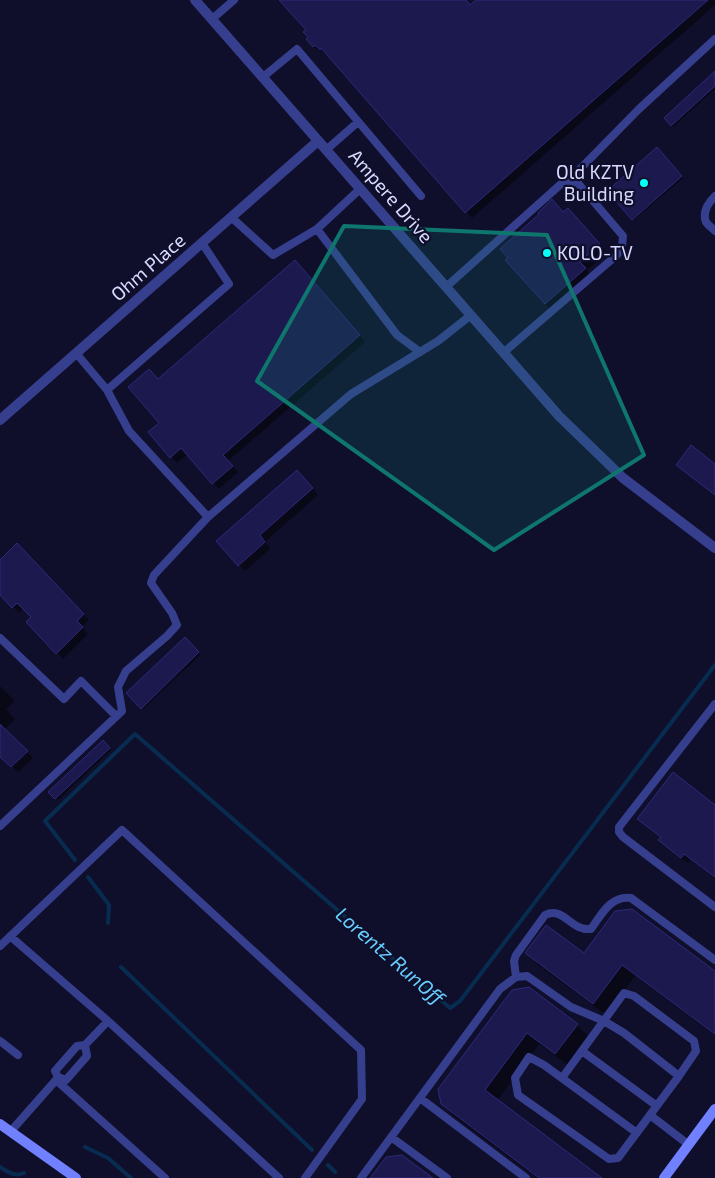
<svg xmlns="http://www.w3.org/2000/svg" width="715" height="1178" font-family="'Exo 2',sans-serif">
  <rect width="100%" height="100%" fill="#0f0f2b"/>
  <path fill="#0007" d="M 281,0 L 465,0 L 471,6 L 478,0 L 715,0 L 715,5 L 472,218 L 328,54 L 326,55 L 321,50 L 320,52 L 308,39 L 310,38 L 307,30 Z
    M 715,73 L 715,89 L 673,127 L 665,118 Z
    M 657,149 L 683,178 L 634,220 L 609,191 Z
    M 564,213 L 576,218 L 607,253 L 587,270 L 593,277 L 553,312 L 507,260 L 541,214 Z
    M 301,267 L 365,342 L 228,461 L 238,472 L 219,489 L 188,454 L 177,463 L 149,432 L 160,423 L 158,381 Z
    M 297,472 L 318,495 L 265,542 L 270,549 L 245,571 L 239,565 Z
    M 17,545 L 89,620 L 82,627 L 88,634 L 63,659 L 28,622 L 33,617 L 24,608 L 19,613 L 0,593 L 0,561 Z
    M 185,639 L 200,655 L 143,709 L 128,693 Z
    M 0,686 L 15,701 L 6,709 L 15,719 L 4,730 L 33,758 L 18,772 L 0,755 Z
    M 103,742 L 111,750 L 58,800 L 50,792 Z
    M 715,806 L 715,877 L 691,859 L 688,863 L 666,846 L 660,840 L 662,838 L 639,819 Z
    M 527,953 L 715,972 L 715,1035 L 635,976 L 606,1015 L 538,965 Z
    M 528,988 L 577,1025 L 589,1037 L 568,1065 L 539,1044 L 497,1101 L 600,1178 L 537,1178 L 454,1116 L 442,1104 Z"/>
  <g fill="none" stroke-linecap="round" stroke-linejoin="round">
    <path stroke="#082c50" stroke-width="4" d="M 75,860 L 45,821 L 135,734 L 450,1008 L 460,1001 L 715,665
      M 88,877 L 109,905 L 108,923
      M 121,967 L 312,1150
      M 85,1147 L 108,1158 L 131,1178
      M 328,1165 L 335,1172
      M 0,1167 C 8,1172 14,1177 24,1173"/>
  </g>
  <path fill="#1c194e" stroke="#2e297c" d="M 279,0 L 466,0 L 470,5 L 476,0 L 708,0 L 465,213 L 321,48 L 320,50 L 315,45 L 313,47 L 306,39 L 308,37 L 303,32 L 306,30 Z
    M 715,71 L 715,86 L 671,126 L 664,118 Z
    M 657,147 L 682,176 L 632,220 L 607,191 Z
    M 552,199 L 563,212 L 568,208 L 600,244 L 580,262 L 586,268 L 545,304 L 505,260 L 508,258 L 500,249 L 539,214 L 538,213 Z
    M 295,260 L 360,335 L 223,455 L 233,466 L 212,484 L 181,448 L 170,458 L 148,432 L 159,423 L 128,387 L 149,369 L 158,379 Z
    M 691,445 L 715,464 L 715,495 L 676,465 Z
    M 297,470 L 313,488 L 260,535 L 265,542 L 238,566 L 216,541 Z
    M 17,543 L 84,614 L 77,621 L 83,627 L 56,654 L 26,622 L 31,617 L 17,603 L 12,608 L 0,595 L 0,560 Z
    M 185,637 L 199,652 L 141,709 L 126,693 Z
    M 0,724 L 28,751 L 11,767 L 0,757 Z
    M 103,740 L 110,748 L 55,799 L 48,792 Z
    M 673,772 L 715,805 L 715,877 L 684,854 L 681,858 L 658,840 L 661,837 L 637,819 Z
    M 632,909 L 715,971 L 715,1034 L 622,965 L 593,1004 L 525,953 L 546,925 L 584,953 L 615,911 Z
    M 529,987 L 578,1024 L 555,1054 L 527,1033 L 485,1090 L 602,1178 L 539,1178 L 441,1104 L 438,1089 L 512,990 Z
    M 402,1155 L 433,1178 L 370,1178 L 386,1157 Z"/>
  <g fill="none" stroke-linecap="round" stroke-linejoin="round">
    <path stroke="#363f8e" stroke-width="8" d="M 212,19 L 234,0
      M 263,77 L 297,49 L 421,196
      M 326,150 L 358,122
      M 577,182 L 580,169 L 639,109 L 715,39
      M 715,196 C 708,203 702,212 706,222 C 708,225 713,229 715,231
      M 231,217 L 273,255 L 317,229 L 360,189
      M 317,229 L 397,335 L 420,352
      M 446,287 L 561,184 L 577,182 L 623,236 L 622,247 L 617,255 L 503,353
      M 76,353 L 107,390 L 229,284 L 202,243
      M 107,390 L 129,431 L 208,517 L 351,394 L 438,341 L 471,315
      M 0,638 L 64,699 L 81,681 L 116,716
      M 715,704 L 619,827 L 619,832 L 623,837 L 715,907
      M 0,826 L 122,711 L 118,687 L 126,671 L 167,636 L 177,625 L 172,613 L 151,583 L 154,575 L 208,517
      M 10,936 L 108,1021
      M 0,946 L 122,830 L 361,1050 L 362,1099 L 305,1178
      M 516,977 L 514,961 L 516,955 L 545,915 C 564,906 570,931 591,929 C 601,915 611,895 631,898 L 715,960
      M 0,1041 L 18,1055
      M 85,1045 L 108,1021 L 279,1178
      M 85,1045 L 87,1056 L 66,1080 L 58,1077 L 55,1071 L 77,1046 Z
      M 582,1051 L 657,1106
      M 562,1078 L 624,993 L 634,996 L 694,1041 L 696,1051 L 679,1076
      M 420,1098 L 526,1178
      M 11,1131 L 56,1080 L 165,1178
      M 637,1133 L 544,1065 L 529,1057 L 515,1078 L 518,1095 L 609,1159 L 618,1158 L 650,1115
      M 391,1137 L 447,1178
      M 361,1178 L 500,989 L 516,977 L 527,976 L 571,1007 L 604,1021 L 624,1033 L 679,1076 L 650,1115 L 689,1145"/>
    <path stroke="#363f8e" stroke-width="10" d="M 195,0 L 559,416 L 623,478 L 715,548
      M 0,420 L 318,141"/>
    <path stroke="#7080ff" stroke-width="10" d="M 0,1124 L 76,1178
      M 664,1178 L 715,1109"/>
  </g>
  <path fill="#0f766e" fill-opacity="0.2" stroke="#0f766e" stroke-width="4" stroke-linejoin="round" d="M 344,226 L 547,235 L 644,455 L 494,550 L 257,381 Z"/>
  <g fill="#05fff6" stroke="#0f0f2b" stroke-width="2">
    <circle cx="644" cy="183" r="5"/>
    <circle cx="547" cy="253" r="5"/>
  </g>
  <g text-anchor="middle" stroke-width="4.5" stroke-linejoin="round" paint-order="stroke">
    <g font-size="19" fill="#d9daff" stroke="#0f0f2b" text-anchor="end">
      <text x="634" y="179">Old KZTV<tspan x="634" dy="22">Building</tspan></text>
      <text x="557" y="260" text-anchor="start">KOLO-TV</text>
    </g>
    <g font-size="19" fill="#d9daff" stroke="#0f0f2b">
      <text transform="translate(391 196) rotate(49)" y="7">Ampere Drive</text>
      <text transform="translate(148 267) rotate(-41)" y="7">Ohm Place</text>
    </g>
    <g font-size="20" font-style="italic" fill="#67cdff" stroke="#0f0f2b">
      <text transform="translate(390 956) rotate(41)" y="7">Lorentz RunOff</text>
    </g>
  </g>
</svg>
